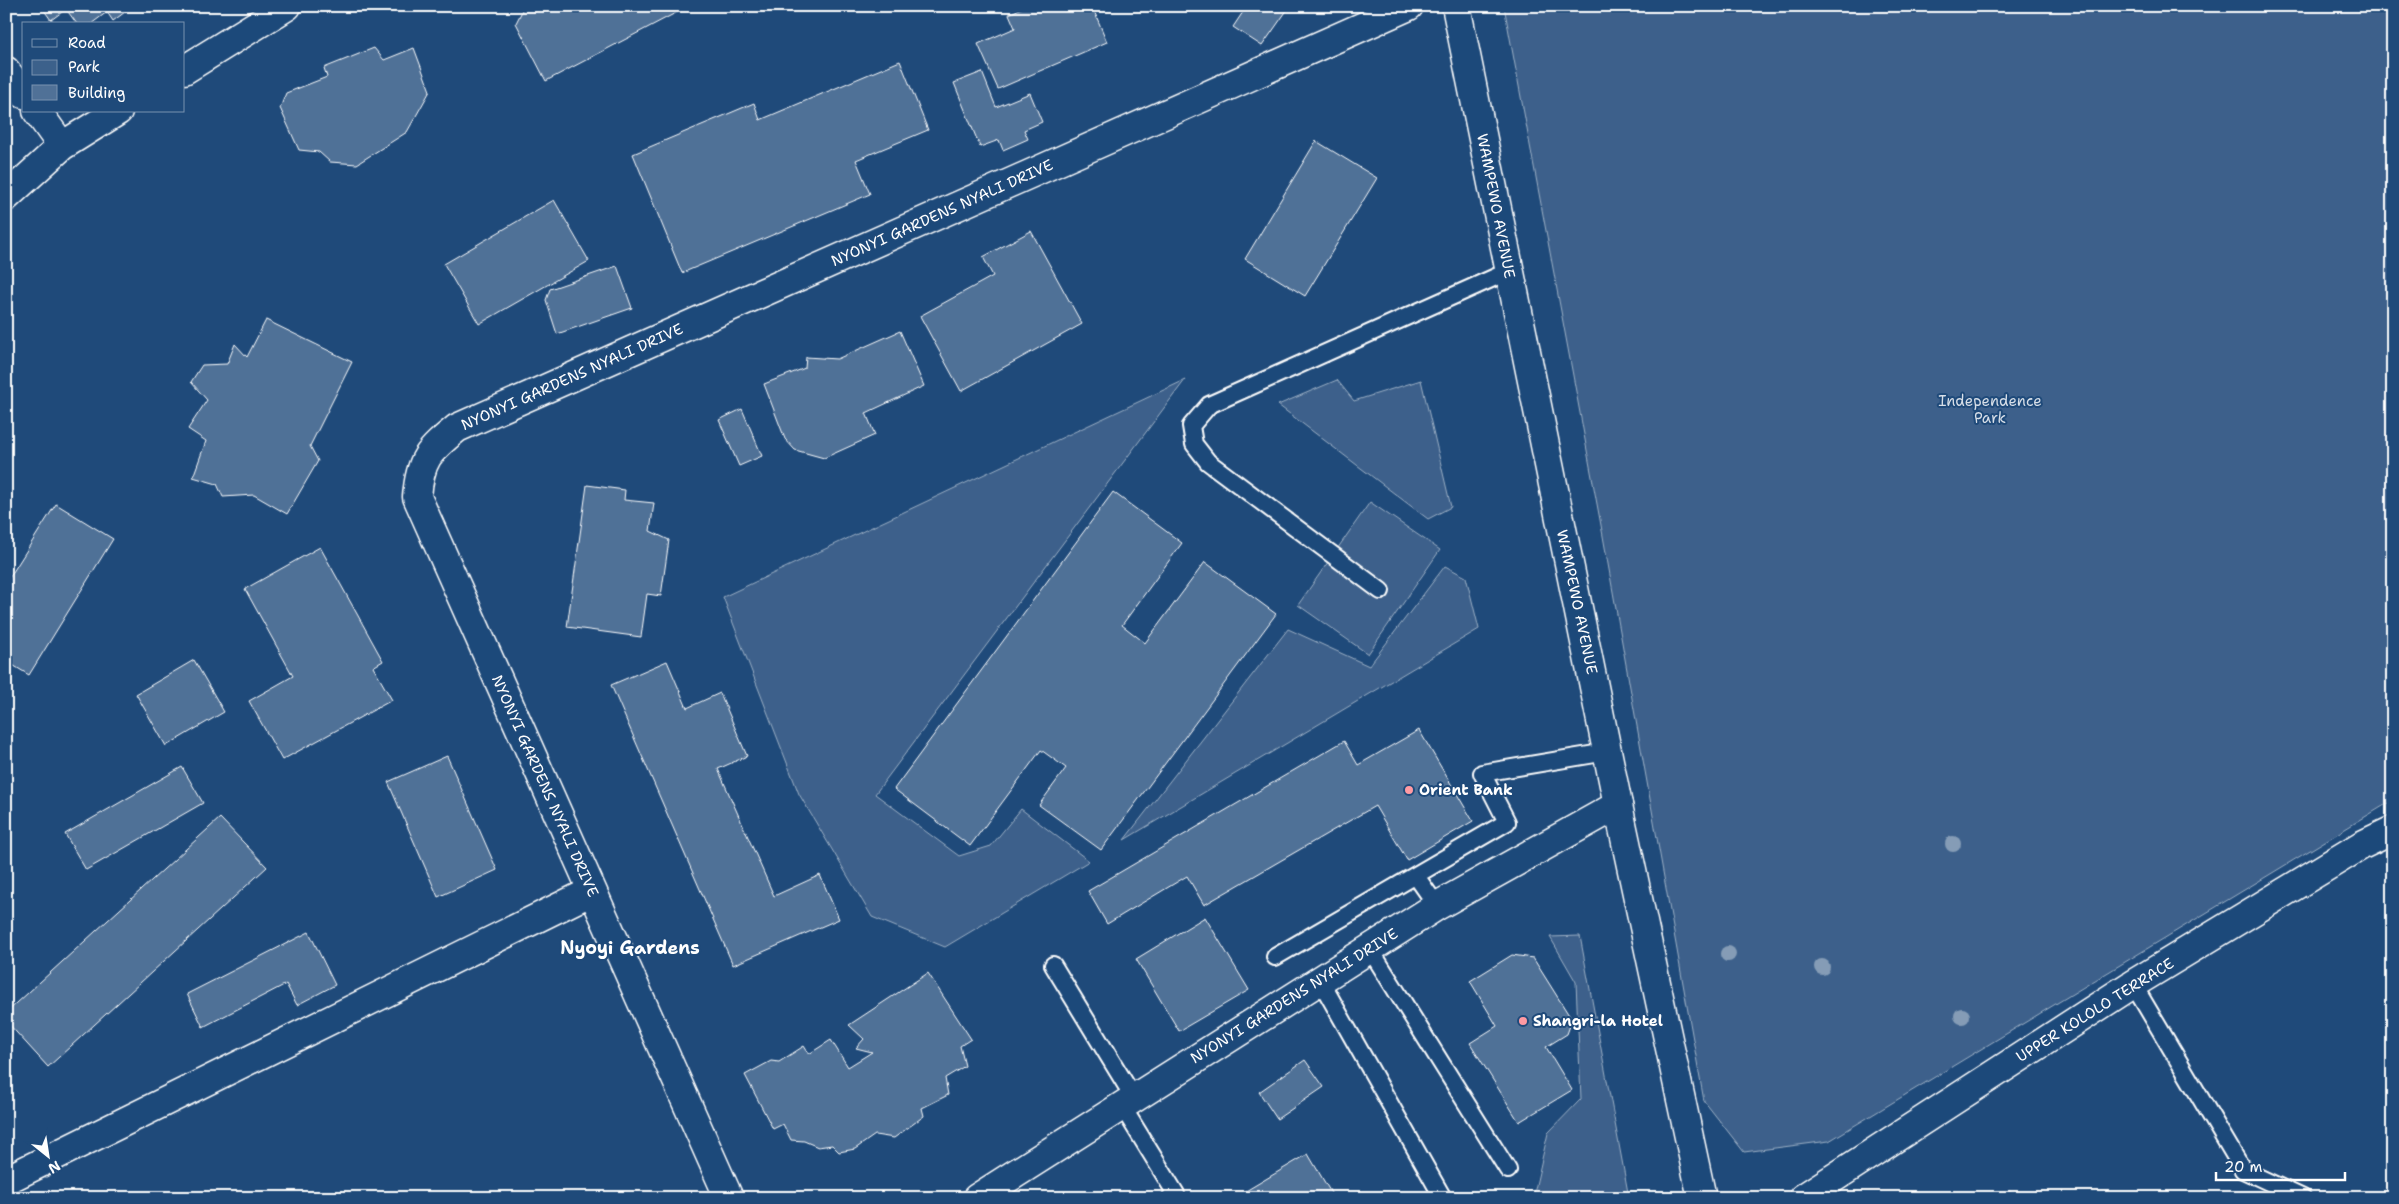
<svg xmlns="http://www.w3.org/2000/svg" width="2399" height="1204" font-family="'Shantell Sans',sans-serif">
  <rect width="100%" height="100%" fill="#1f4a7a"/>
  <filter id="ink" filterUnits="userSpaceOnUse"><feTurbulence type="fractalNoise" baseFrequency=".02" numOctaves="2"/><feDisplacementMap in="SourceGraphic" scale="10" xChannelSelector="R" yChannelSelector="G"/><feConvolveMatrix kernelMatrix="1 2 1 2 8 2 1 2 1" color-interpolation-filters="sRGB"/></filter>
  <g filter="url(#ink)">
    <path fill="#3c618b" stroke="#9eb0c5" d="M 1504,6 L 2393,6 L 2393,800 L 1829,1141 L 1744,1152 L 1704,1101 L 1603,536 Z
      M 1185,380 L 875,794 L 959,856 L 991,846 L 1021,809 L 1089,861 L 945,947 L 872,917 L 799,794 L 723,597 Z
      M 1337,380 L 1354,401 L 1421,380 L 1451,507 L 1428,519 L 1278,405 Z
      M 1370,502 L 1440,550 L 1368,654 L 1298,605 Z
      M 1445,566 L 1466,577 L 1479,629 L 1124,840 L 1288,629 L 1369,666 Z
      M 1580,936 L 1629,1198 L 1533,1198 L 1548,1133 L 1581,1099 L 1576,982 L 1550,937 Z"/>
    <path fill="#507197" stroke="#fff" d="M 41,6 L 133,6 L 113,21 L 107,12 L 91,24 L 77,24 L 66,9 L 51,20 Z
      M 519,6 L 689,6 L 546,81 L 516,23 L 522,11 Z
      M 1026,6 L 1092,6 L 1107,42 L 998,89 L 978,44 L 1015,28 L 1009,14 Z
      M 1247,6 L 1290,6 L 1262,46 L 1233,27 Z
      M 374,48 L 384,60 L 414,48 L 430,91 L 407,132 L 357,164 L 330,162 L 319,152 L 299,150 L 280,108 L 286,93 L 327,77 L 324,68 Z
      M 900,61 L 928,130 L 856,160 L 870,194 L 682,273 L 633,154 L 754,103 L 760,120 Z
      M 982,72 L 996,107 L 1030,93 L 1042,122 L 1024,130 L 1028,139 L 1003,150 L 999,140 L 980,147 L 954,83 Z
      M 1316,141 L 1377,178 L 1305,296 L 1245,259 Z
      M 554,200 L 589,261 L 479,324 L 444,264 Z
      M 1031,231 L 1082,324 L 961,391 L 920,316 L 993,276 L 983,257 Z
      M 617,266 L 632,308 L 557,334 L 546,300 L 550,289 Z
      M 266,320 L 352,362 L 310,446 L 318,461 L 287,514 L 254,495 L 223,497 L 217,484 L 193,477 L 206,441 L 188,429 L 207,400 L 191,382 L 202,365 L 227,364 L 235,344 L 247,357 Z
      M 900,331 L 924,386 L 866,413 L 875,435 L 824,458 L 795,450 L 785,439 L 764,384 L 805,368 L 806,357 L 837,359 Z
      M 742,409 L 762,456 L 739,466 L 719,420 Z
      M 587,485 L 625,490 L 624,500 L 654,503 L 650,531 L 669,540 L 661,596 L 647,594 L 641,637 L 567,627 Z
      M 1113,492 L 1182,543 L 1122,625 L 1145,643 L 1205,562 L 1276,614 L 1101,850 L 1039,805 L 1066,768 L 1041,750 L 970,846 L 894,789 Z
      M 56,504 L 113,539 L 29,675 L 6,661 L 6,583 Z
      M 320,547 L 383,661 L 373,667 L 392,700 L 282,760 L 249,701 L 293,676 L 245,589 Z
      M 194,660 L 224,712 L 166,746 L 136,694 Z
      M 667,661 L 687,708 L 720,693 L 747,756 L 718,769 L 774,896 L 820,875 L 839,919 L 733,965 L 611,685 Z
      M 1419,730 L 1473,821 L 1407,860 L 1375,806 L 1204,905 L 1187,876 L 1107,924 L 1088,891 L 1344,741 L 1358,765 Z
      M 447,756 L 497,870 L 438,897 L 388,782 Z
      M 182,767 L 203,803 L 86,870 L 65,834 Z
      M 220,818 L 267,867 L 48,1067 L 6,1021 L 6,1013 Z
      M 1205,917 L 1249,990 L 1179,1031 L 1136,959 Z
      M 309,932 L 335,985 L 297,1005 L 286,984 L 203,1027 L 187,994 Z
      M 1512,955 L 1533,958 L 1572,1020 L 1567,1034 L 1546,1047 L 1572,1090 L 1519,1122 L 1470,1043 L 1497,1026 L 1470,981 Z
      M 928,973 L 971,1039 L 960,1046 L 965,1066 L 945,1078 L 948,1095 L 922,1108 L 924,1116 L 894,1138 L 875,1135 L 855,1149 L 839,1152 L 832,1145 L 818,1147 L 804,1141 L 791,1140 L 783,1124 L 773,1129 L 745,1075 L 771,1061 L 779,1062 L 804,1046 L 809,1054 L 831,1040 L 848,1067 L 872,1052 L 856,1048 L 864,1039 L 849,1025 Z
      M 1305,1060 L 1324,1087 L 1277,1119 L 1259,1092 Z
      M 1308,1154 L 1334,1198 L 1234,1198 Z
      M 2009,1191 L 2021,1198 L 2005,1198 Z"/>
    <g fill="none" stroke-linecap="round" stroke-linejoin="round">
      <g stroke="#fff" stroke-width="20">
        <path id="lane" d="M 1381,591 L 1208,462 L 1194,444 L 1191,426 L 1209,405 L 1509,271
          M 1416,876 L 1437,906
          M 1370,949 L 1508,1170
          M 1275,957 L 1507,822 L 1482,773 L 1607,752
          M 1053,965 L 1134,1098
          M 1320,980 L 1443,1198
          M 2133,984 L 2243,1170 L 2303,1198
          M 1122,1106 L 1176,1194 L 1170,1198"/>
      </g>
      <g stroke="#fff" stroke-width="31">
        <path id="street" d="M 184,70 L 287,6
          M 6,71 L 24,94
          M 37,111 L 62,146
          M 6,197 L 62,146 L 118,111
          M 6,1180 L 592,891
          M 729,1198 L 417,497 C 420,458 429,451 457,428 L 1409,6
          M 977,1198 L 1437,906 L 1618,805"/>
      </g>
      <g stroke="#fff" stroke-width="31">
        <path id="secondary" d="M 1456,6 L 1618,805 L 1702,1198
          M 1803,1198 L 2133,984 L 2362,845 L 2393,830"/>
      </g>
      <use href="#lane" stroke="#1f4a7a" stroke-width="16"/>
      <use href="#street" stroke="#1f4a7a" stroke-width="28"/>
      <use href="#secondary" stroke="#1f4a7a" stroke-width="28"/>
    </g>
    <g fill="#859cb6">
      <circle cx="1953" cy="844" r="8"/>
      <circle cx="1728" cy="954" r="8"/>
      <circle cx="1822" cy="967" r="8"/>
      <circle cx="1962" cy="1016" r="8"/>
    </g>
  </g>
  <g fill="#ff9aa2" stroke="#1f4a7a" stroke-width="2">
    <circle cx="1409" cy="790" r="5"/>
    <circle cx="1523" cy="1021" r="5"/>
  </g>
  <g text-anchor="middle" stroke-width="4" stroke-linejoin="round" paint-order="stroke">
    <g font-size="15" fill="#fff" stroke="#1f4a7a">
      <text transform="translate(1496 206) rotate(79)" y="5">WAMPEWO AVENUE</text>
      <text transform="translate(942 213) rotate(-24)" y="5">NYONYI GARDENS NYALI DRIVE</text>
      <text transform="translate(572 377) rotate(-24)" y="5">NYONYI GARDENS NYALI DRIVE</text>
      <text transform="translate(1577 602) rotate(78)" y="5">WAMPEWO AVENUE</text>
      <text transform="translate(545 786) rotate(66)" y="5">NYONYI GARDENS NYALI DRIVE</text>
      <text transform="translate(1294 996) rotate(-32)" y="5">NYONYI GARDENS NYALI DRIVE</text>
      <text transform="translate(2095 1010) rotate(-32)" y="5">UPPER KOLOLO TERRACE</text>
    </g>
    <g font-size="15" fill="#d8dfe8" stroke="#1f4a7a">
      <text x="1990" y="406">Independence<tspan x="1990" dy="17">Park</tspan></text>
    </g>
    <g font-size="15" font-weight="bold" fill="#fff" stroke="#1f4a7a" text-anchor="start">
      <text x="1419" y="795">Orient Bank</text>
      <text x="1533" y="1026">Shangri-la Hotel</text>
    </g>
    <g font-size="18" font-weight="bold" fill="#fff" stroke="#1f4a7a">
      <text x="630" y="954">Nyoyi Gardens</text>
    </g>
  </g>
  <rect width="2399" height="1204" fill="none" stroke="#1f4a7a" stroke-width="25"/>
  <rect x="12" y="12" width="2374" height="1179" fill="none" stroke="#fff" stroke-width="2" filter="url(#ink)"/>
  <rect x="22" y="22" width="162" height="90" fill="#1f4a7a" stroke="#7992af"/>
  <rect x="32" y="39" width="25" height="8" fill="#1f4a7a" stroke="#7992af"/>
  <text x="68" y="48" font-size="15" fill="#ffffff">Road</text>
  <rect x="32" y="60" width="25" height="15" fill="#3c618b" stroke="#7992af"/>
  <text x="68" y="72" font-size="15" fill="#ffffff">Park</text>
  <rect x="32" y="85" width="25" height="15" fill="#507197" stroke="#7992af"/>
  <text x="68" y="98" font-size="15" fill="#ffffff">Building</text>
  <g transform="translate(48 1156) rotate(150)" stroke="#1f4a7a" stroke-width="4" paint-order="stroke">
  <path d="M0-4L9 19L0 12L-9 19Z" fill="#ffffff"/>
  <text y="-8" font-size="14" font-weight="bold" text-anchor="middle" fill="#ffffff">N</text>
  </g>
  <path d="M2216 1172v8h129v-8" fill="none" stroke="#ffffff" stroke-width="2.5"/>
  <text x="2224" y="1172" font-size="15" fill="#ffffff" stroke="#1f4a7a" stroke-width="4" paint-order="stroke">20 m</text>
</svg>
